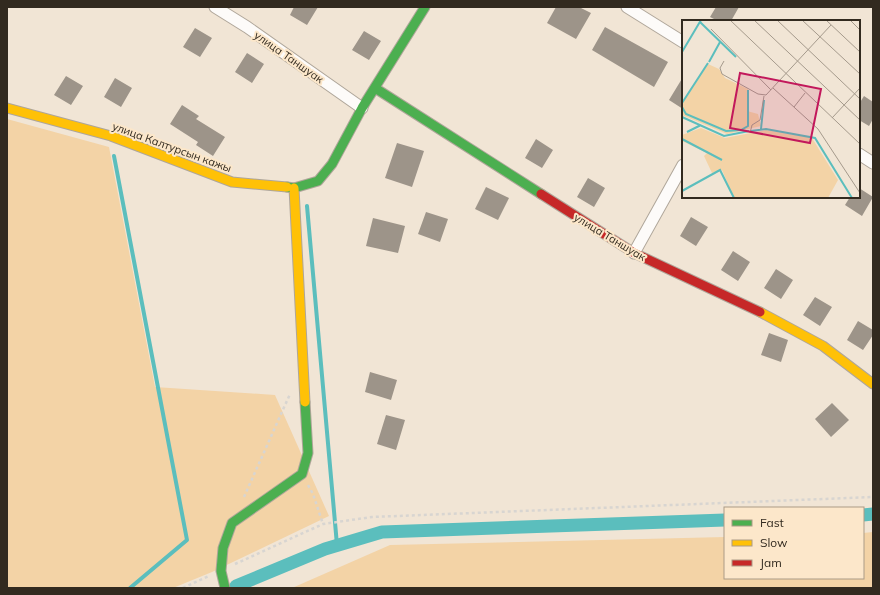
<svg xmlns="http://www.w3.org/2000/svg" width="880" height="595" font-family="Mulish,sans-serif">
  <rect width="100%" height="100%" fill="#f1e5d5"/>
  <path fill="#f3d3a6" d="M 7,119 L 109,147 L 155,387 L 275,395 L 329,516 L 212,572 L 173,588 L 7,588 Z
    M 873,532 L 873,588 L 292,588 L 390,545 L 725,537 L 725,578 L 863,578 L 863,533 Z"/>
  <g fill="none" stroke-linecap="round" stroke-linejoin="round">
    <path stroke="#5bbebd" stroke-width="4" d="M 114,156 L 187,540 L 130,588
      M 307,206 L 337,545"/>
    <path stroke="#5bbebd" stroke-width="13" d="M 863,515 L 873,514
      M 236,586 L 325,549 L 382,532 L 725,520"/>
  </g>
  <path fill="#9d9489" d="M 294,7 L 318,7 L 307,25 L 290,15 Z
    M 556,7 L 579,7 L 591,13 L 576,39 L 547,23 Z
    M 716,7 L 739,7 L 731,21 L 718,21 L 710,17 Z
    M 605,27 L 668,62 L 654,87 L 592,50 Z
    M 195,28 L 212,38 L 200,57 L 183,47 Z
    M 364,31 L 381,41 L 369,60 L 352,50 Z
    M 247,53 L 264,64 L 252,83 L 235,72 Z
    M 66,76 L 83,86 L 71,105 L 54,95 Z
    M 683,77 L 683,109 L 669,100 Z
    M 115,78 L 132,88 L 121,107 L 104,97 Z
    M 864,96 L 873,102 L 873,119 L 869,126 L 859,120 L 859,104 Z
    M 182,105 L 199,116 L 196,119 L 225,137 L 213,156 L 196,145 L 198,142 L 170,124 Z
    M 536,139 L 553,150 L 542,168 L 525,158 Z
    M 397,143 L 424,151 L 412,187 L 385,178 Z
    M 588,178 L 605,188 L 594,207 L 577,197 Z
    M 486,187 L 509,198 L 498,220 L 475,209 Z
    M 859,188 L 873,197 L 862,216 L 845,205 L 850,197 L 859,197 Z
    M 426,212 L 448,219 L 440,242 L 418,234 Z
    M 691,217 L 708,227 L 696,246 L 680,236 Z
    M 373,218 L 405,226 L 398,253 L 366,246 Z
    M 733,251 L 750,262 L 738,281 L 721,270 Z
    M 776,269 L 793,280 L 781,299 L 764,288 Z
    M 815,297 L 832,307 L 820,326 L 803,315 Z
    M 858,321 L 873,330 L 873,335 L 863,350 L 847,340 Z
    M 769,333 L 788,340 L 781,362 L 761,355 Z
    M 370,372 L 397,380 L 391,400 L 365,392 Z
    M 832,403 L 849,420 L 831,437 L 815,419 Z
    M 386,415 L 405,420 L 396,450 L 377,444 Z"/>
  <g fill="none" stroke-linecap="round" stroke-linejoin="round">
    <g stroke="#afa69a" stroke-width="13">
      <path id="street" d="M 215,7 L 247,27 L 362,108
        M 627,7 L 683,42
        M 859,154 L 873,163
        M 634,253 L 683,165"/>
    </g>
    <g stroke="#afa69a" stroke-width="11">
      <path id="fast" d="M 375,88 L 541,194
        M 287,187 L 294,188 L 318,181 L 332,164 L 362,108 L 425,7
        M 225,588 L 221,571 L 223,548 L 232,523 L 302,474 L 308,453 L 305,402"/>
    </g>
    <g stroke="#afa69a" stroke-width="11">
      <path id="slow" d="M 7,108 L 111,136 L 232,182 L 287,187
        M 294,188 L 305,402
        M 760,312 L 823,346 L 873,384"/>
    </g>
    <g stroke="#afa69a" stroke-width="11">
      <path id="jam" d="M 541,194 L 634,253 L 760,312"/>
    </g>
    <path stroke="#d8d5d1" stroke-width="2.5" stroke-dasharray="3 3" stroke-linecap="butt" d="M 308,485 L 313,494 L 323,524
      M 244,497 L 290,394
      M 235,564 L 323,524 L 372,517 L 873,497
      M 183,588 L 209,576"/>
    <use href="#street" stroke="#fdfbf9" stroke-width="11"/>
    <use href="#fast" stroke="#4caf50" stroke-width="9"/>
    <use href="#slow" stroke="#ffc107" stroke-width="9"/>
    <use href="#jam" stroke="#c62828" stroke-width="9"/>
  </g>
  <g text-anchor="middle" stroke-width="4" stroke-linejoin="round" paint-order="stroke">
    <g font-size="11" fill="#322a1f" stroke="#fce7ca">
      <text transform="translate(289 57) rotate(35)" y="4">улица Таншуак</text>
      <text transform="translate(172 147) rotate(20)" y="4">улица Калтурсын кажы</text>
      <text transform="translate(610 237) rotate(31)" y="4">улица Таншуак</text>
    </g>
  </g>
  <g transform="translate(682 20)">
    <rect width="178" height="178" fill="#f1e5d5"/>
    <path d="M 26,44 L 37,49 L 43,58 L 66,69 L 65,91 L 76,94 L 79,106 L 45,114 L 0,95 L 0,84 ZM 19,108 L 43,118 L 84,110 L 130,118 L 156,160 L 146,178 L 52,178 L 40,150 L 30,153 L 22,136 L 25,133 L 0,121 L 0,115 Z" fill="#f3d3a6"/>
    <path fill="none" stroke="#5bbebd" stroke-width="2" d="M 18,2 L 54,37M 0,32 L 19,0M 27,42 L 38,22M 0,83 L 26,43M 0,87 L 4,94 L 44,111 L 59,110 L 66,106 L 66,70M 0,97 L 42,116 L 67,111M 79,109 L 82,80M 69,111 L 84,109 L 133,118 L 170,178M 5,112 L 19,105M 0,119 L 40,140M 0,171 L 38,150 L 52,178M 85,178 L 104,178"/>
    <path fill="none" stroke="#a59a8c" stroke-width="1" d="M 48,0 L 178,124M 72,0 L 178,100M 95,0 L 178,79M 120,0 L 178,54M 144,0 L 178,32M 168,0 L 178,10M 29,9 L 89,70M 42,41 L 38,48 L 40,54 L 76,74 L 84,75 L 149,5M 91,68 L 136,109 L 178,173M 112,87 L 123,73M 150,98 L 178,68M 68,113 L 70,105 L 78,100 L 82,76"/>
    <path fill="#c2185b" fill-opacity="0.15" stroke="#c2185b" stroke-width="2" d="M 58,53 L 139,69 L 128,123 L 48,108 Z"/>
    <rect width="178" height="178" fill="none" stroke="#322a1f" stroke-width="2"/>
  </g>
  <rect width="880" height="595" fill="none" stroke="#322a1f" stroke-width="16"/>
  <rect x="724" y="507" width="140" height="72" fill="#fce7ca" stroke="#ab9b86"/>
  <rect x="732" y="520" width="20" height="6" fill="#4caf50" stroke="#ab9b86"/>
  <text x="760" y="527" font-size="12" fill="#322a1f">Fast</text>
  <rect x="732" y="540" width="20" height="6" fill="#ffc107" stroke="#ab9b86"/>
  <text x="760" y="547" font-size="12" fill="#322a1f">Slow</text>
  <rect x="732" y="560" width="20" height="6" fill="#c62828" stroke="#ab9b86"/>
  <text x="760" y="567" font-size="12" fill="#322a1f">Jam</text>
</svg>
